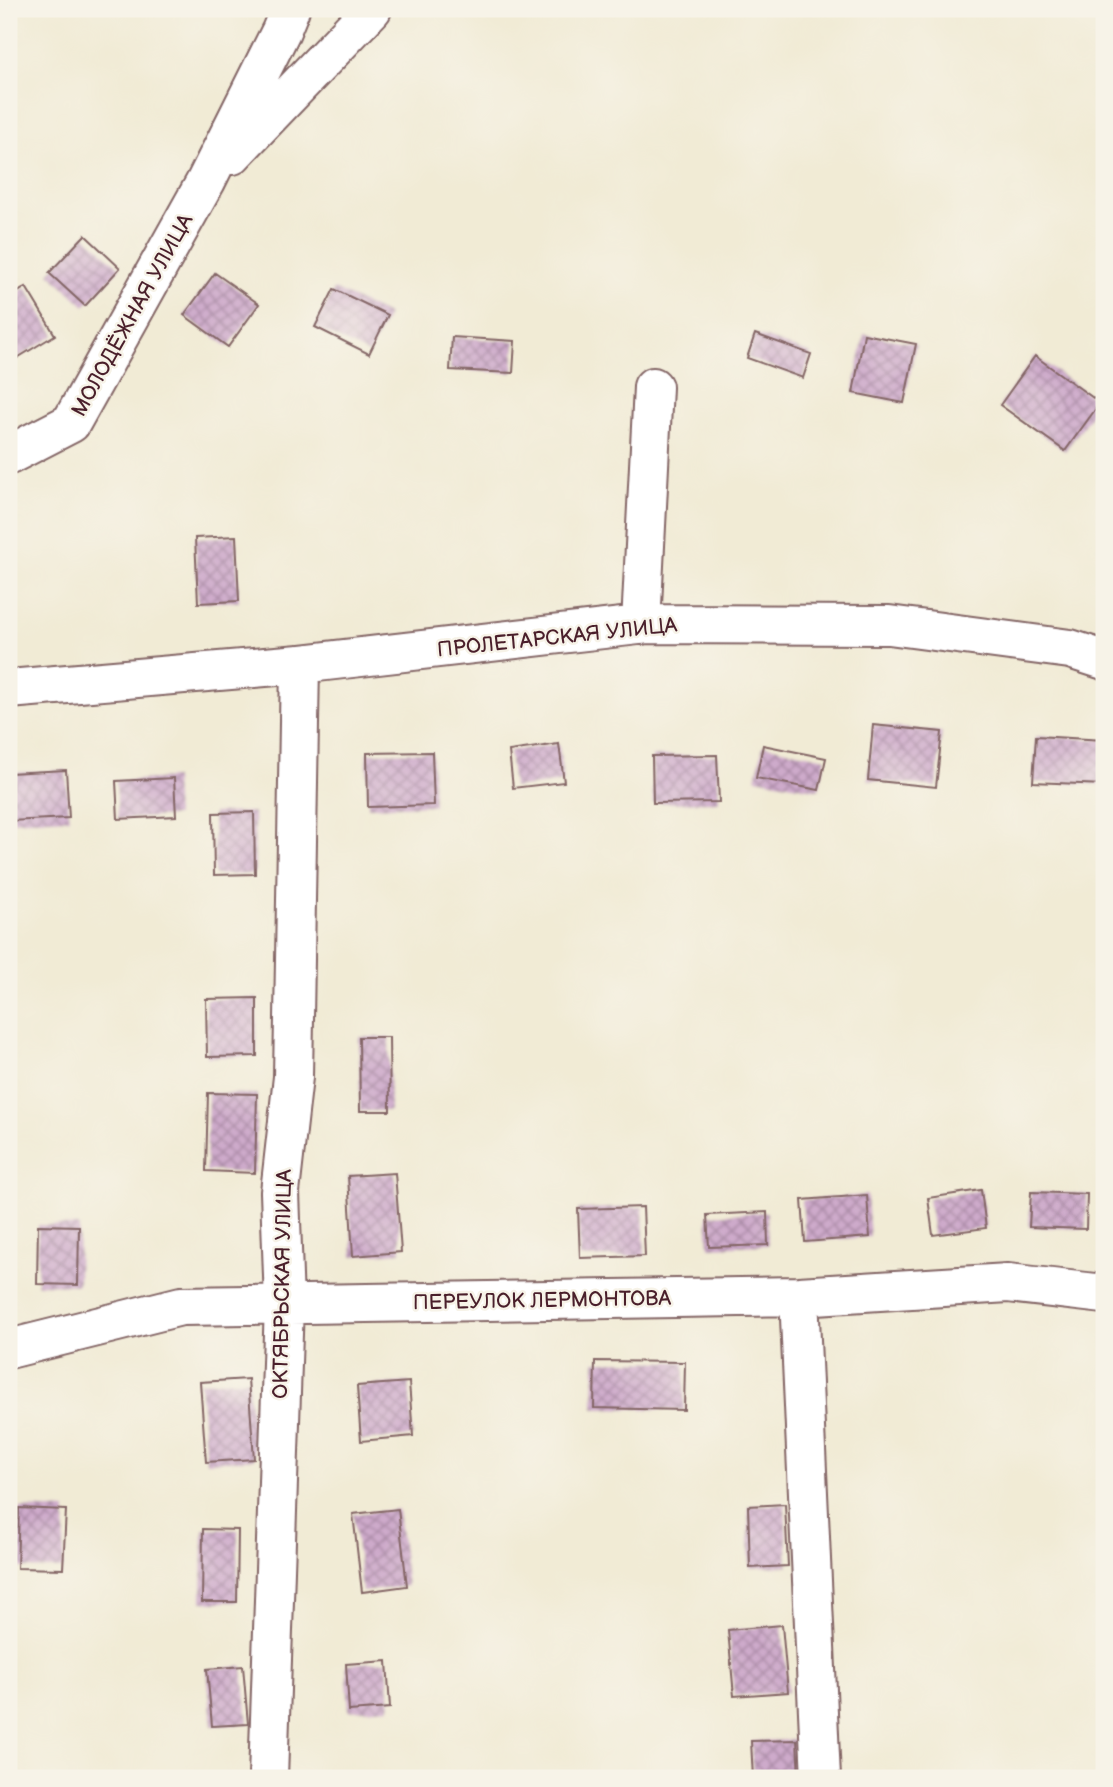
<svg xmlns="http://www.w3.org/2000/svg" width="1113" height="1787" font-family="'Balsamiq Sans',sans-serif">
  <defs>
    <pattern id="building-cross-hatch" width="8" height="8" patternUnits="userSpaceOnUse" patternTransform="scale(1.75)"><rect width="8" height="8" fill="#ceaacb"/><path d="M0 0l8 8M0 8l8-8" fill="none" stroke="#a98aa5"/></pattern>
  </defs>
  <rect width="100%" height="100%" fill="#f7f3e8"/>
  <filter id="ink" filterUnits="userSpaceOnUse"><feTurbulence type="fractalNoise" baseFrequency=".0143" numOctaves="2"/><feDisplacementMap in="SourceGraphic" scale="14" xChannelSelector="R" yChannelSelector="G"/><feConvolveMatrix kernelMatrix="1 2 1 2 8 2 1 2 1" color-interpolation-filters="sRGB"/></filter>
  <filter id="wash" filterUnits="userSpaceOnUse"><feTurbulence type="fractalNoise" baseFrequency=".00686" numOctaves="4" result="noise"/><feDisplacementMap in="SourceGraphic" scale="28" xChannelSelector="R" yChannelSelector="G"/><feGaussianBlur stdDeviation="1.57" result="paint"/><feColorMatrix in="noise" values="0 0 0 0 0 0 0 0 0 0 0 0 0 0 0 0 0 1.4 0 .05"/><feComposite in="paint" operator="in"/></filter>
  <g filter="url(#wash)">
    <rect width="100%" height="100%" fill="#f1ebd5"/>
    <g id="blocks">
      <path fill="url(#building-cross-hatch)" d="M 85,235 L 120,268 L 85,306 L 49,273 Z
        M 215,273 L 259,304 L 228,347 L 184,315 Z
        M 26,287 L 55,335 L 9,363 L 9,298 Z
        M 334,289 L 388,315 L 369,354 L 315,327 Z
        M 755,334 L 811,354 L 803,378 L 747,358 Z
        M 864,334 L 916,344 L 904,403 L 853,393 Z
        M 452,337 L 515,341 L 513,373 L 450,370 Z
        M 1035,356 L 1100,403 L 1065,451 L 1000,405 Z
        M 236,536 L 239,601 L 198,603 L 195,538 Z
        M 873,725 L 942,732 L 936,787 L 868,780 Z
        M 1036,736 L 1104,740 L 1104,785 L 1033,782 Z
        M 559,744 L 564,782 L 513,788 L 509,751 Z
        M 763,745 L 826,758 L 819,790 L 756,778 Z
        M 432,752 L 434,805 L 368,807 L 367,753 Z
        M 717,755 L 719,802 L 653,803 L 652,756 Z
        M 66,770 L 69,818 L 9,821 L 9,773 Z
        M 174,778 L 176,816 L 118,819 L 116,781 Z
        M 254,812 L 255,874 L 214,875 L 213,813 Z
        M 257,998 L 257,1056 L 207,1057 L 206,999 Z
        M 359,1037 L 389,1037 L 390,1111 L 360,1111 Z
        M 208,1093 L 257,1094 L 255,1173 L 206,1171 Z
        M 395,1173 L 401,1252 L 353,1256 L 348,1176 Z
        M 981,1190 L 986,1228 L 933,1235 L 928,1198 Z
        M 1031,1192 L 1087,1194 L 1086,1229 L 1029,1227 Z
        M 867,1195 L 870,1237 L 805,1242 L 802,1200 Z
        M 643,1207 L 645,1256 L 580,1258 L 578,1209 Z
        M 767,1212 L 768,1245 L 709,1247 L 707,1215 Z
        M 38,1225 L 79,1226 L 78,1285 L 37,1284 Z
        M 595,1361 L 685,1362 L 684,1410 L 594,1408 Z
        M 248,1379 L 254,1459 L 206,1462 L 200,1382 Z
        M 409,1382 L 413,1436 L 361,1441 L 357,1386 Z
        M 785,1504 L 788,1566 L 750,1568 L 748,1506 Z
        M 19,1508 L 66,1510 L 63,1569 L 17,1568 Z
        M 398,1509 L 407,1586 L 362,1592 L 353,1514 Z
        M 203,1529 L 238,1530 L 237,1602 L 202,1602 Z
        M 782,1625 L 788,1692 L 734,1696 L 728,1630 Z
        M 387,1661 L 390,1708 L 349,1711 L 346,1664 Z
        M 243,1666 L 248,1724 L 212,1726 L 207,1669 Z
        M 797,1740 L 799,1778 L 753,1778 L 751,1741 Z"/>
    </g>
  </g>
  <g filter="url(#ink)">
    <use href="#blocks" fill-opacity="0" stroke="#846666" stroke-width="2"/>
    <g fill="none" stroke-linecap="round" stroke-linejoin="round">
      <g stroke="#846666" stroke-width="42">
        <path id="minor" d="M 232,155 L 372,9
          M 9,455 L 71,423 L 206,181 L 281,31 L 290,9
          M 641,625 L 653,387
          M 9,689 L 300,664 L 647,624 L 889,625 L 1070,649 L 1104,660
          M 799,1296 L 821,1778
          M 9,1349 L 181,1306 L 799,1296 L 1008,1283 L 1104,1294
          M 268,1778 L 284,1304 L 280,1192 L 293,1077 L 300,664"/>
      </g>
      <use href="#minor" stroke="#fff" stroke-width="38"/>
    </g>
  </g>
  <g text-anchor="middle" stroke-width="5" stroke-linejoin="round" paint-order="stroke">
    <g font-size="21" fill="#4a1f2b" stroke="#f7f3e8">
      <text transform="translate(132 315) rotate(-61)" y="7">МОЛОДЁЖНАЯ УЛИЦА</text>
      <text transform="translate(557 637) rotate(-6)" y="7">ПРОЛЕТАРСКАЯ УЛИЦА</text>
      <text transform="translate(282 1284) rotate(-89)" y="7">ОКТЯБРЬСКАЯ УЛИЦА</text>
      <text transform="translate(542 1300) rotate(-1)" y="7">ПЕРЕУЛОК ЛЕРМОНТОВА</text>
    </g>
  </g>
  <rect width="1113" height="1787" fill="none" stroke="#f7f3e8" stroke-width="35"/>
</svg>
